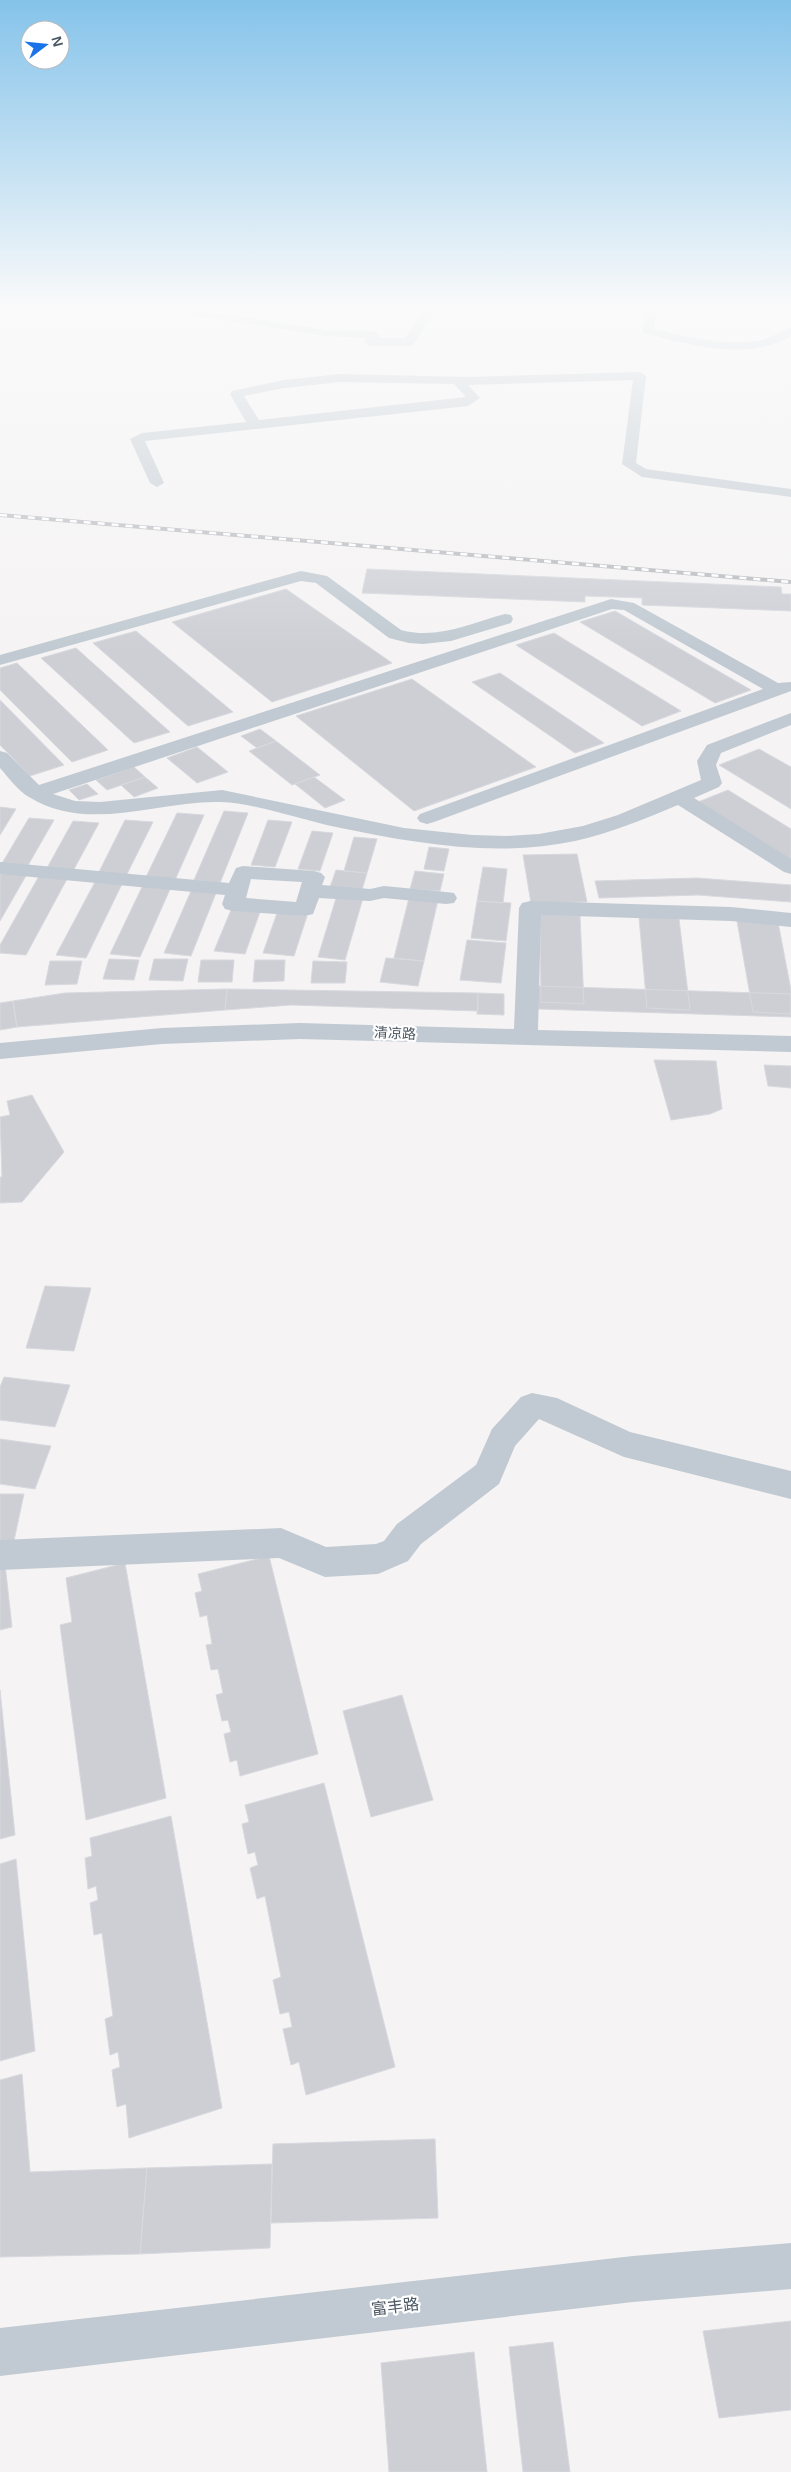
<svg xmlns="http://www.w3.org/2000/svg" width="791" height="2472" font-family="Arial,'Noto Sans SC',sans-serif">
  <rect width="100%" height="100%" fill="#f5f3f3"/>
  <path fill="#cdcfd5" stroke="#d7d9de" d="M 367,569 L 781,587 L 782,594 L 791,594 L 791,611 L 642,605 L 642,598 L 585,596 L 585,602 L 362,593 Z
    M 286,589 L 392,663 L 272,702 L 172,622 Z
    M 615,611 L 751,690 L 715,703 L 580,622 Z
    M 136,631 L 233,712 L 188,726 L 93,643 Z
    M 554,633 L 681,711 L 642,726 L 516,645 Z
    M 76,648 L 170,732 L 134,743 L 41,658 Z
    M 17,663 L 108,750 L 72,762 L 0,690 L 0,668 Z
    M 500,673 L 604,743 L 575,753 L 472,682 Z
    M 412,679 L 536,767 L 414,811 L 296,716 Z
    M 0,700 L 64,765 L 30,776 L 0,745 Z
    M 260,729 L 276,741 L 257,748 L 241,736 Z
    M 276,741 L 320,775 L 292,785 L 249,751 Z
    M 197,747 L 228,772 L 197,783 L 167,758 Z
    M 759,749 L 791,767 L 791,809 L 719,765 Z
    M 134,767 L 145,777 L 107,790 L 96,780 Z
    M 145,777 L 158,788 L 134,797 L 121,785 Z
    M 314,777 L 345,800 L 325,808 L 295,784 Z
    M 87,784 L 98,794 L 79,800 L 69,790 Z
    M 728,790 L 791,829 L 791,862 L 698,802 Z
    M 0,807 L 16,809 L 0,835 Z
    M 224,811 L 248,813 L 220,883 L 194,880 Z
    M 177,813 L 204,815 L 175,880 L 146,877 Z
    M 29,818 L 54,820 L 27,867 L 1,865 Z
    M 125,820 L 153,822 L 126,876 L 98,874 Z
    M 268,820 L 292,822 L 275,867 L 251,865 Z
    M 73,821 L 99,823 L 73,871 L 47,868 Z
    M 312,831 L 333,833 L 320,871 L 298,869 Z
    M 354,837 L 377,839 L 367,873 L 344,871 Z
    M 429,847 L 449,849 L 444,871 L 424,869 Z
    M 577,854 L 587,902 L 531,903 L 523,855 Z
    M 483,867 L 507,869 L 503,903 L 477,901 Z
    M 336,870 L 367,873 L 361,893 L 329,890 Z
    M 415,871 L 444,874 L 440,891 L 410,889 Z
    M 0,872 L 27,874 L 0,921 Z
    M 39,876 L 67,879 L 26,955 L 0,953 L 0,945 Z
    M 697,878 L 791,885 L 791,902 L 698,895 L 599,898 L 595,881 Z
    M 95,882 L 122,884 L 86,958 L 56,955 Z
    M 143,885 L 171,887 L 140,957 L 110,954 Z
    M 191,891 L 216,893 L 191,956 L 164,953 Z
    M 337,895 L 363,898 L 345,960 L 318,957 Z
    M 409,898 L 438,900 L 424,961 L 394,958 Z
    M 477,901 L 511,903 L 506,941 L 471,938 Z
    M 231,910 L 260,912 L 245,954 L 214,951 Z
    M 277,913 L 307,916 L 294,956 L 263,953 Z
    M 540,914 L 580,916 L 584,1004 L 541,1002 Z
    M 639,917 L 679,919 L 690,1010 L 647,1008 Z
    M 737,921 L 778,922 L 791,990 L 791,1014 L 753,1012 Z
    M 467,940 L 506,943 L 501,983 L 460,980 Z
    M 386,958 L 424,961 L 418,986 L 380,982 Z
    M 109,959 L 139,960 L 134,980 L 103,979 Z
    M 154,959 L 188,959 L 183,981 L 149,980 Z
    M 201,960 L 234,960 L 232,982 L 198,982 Z
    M 255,960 L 285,960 L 284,981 L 253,982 Z
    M 50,961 L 82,961 L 77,984 L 45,985 Z
    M 313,961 L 347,962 L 345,983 L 311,983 Z
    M 537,986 L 791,994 L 791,1017 L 538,1009 Z
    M 227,989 L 478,993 L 478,1011 L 292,1005 L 225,1010 Z
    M 227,989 L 225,1010 L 17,1027 L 13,1001 L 65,993 Z
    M 478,993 L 504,994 L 504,1015 L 477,1014 Z
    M 13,1001 L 17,1027 L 0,1030 L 0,1003 Z
    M 654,1060 L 716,1061 L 722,1109 L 710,1114 L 671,1120 Z
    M 764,1065 L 791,1066 L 791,1088 L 768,1086 Z
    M 32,1095 L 64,1152 L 22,1202 L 0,1203 L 0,1177 L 2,1177 L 0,1117 L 10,1115 L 7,1101 Z
    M 45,1286 L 91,1288 L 74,1351 L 26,1348 Z
    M 4,1377 L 70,1385 L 55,1427 L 0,1420 L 0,1387 Z
    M 0,1439 L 51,1446 L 35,1489 L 0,1484 Z
    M 0,1494 L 24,1494 L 12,1550 L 0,1550 Z
    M 269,1556 L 318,1754 L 240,1776 L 237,1760 L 230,1762 L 224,1734 L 231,1732 L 228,1720 L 222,1721 L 216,1695 L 223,1693 L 218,1669 L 211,1670 L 206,1645 L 212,1644 L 207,1615 L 200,1617 L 195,1593 L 202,1591 L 198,1574 Z
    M 125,1563 L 166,1798 L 86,1820 L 60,1625 L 72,1622 L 66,1578 Z
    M 5,1564 L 12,1627 L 0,1630 L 0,1566 Z
    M 0,1690 L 15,1835 L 0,1839 Z
    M 402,1695 L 433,1800 L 371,1817 L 343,1711 Z
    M 324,1783 L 395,2067 L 306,2095 L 299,2062 L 291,2065 L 283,2029 L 292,2027 L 289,2012 L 280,2014 L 273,1980 L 281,1977 L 265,1896 L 257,1899 L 250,1868 L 258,1865 L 255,1852 L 248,1854 L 242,1824 L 249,1822 L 245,1805 Z
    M 171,1816 L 222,2108 L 129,2138 L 126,2104 L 117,2107 L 112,2070 L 120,2067 L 118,2052 L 110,2055 L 105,2019 L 113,2016 L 102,1933 L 94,1935 L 90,1903 L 98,1900 L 96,1886 L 88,1889 L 85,1858 L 92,1856 L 90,1838 Z
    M 16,1859 L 35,2051 L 0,2061 L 0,1864 Z
    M 22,2074 L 30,2172 L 147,2168 L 140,2254 L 0,2257 L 0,2080 Z
    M 435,2139 L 438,2218 L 271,2223 L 273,2144 Z
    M 272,2164 L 270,2248 L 140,2254 L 147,2168 Z
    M 791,2321 L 791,2410 L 719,2418 L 703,2331 Z
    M 553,2342 L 570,2472 L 523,2472 L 509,2347 Z
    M 474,2352 L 487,2472 L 389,2472 L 381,2363 Z"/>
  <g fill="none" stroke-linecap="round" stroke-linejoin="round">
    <path fill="#c1cad2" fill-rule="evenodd" d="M 155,307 L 179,307 L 326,330 L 374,331 L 380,335 L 378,338 L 405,338 L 427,307 L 438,307 L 413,345 L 409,346 L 370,346 L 364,342 L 366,338 L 326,336 L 161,310 Z
      M 647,307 L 658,307 L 654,329 C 688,337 728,347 762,340 C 773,337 781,330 791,328 L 791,336 C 748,362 689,345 644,333 L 642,331 Z
      M 640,372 L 646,376 L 636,463 L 646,469 L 791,489 L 791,497 L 642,477 L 622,464 L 633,380 L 468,385 L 480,398 L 468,406 L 145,441 L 164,483 L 157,487 L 150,483 L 130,439 L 142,433 L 246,422 L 230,394 L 232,391 L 284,380 L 340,374 L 469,377 ZM 340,382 L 454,384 L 466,397 L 259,420 L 244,396 L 284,388 Z
      M 301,571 L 327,576 L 401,630 C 438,640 470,623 505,614 L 511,615 L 513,619 L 511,623 L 451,641 L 423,644 L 409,643 L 389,638 L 316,583 L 301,581 L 0,665 L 0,655 Z
      M 611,599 L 634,603 L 778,683 L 791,682 L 791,691 L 434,822 L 427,824 L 420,822 L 417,818 L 420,814 L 763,689 L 624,610 L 612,609 L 53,794 L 75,801 L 100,802 L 222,790 L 404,828 L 472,835 L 506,836 L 539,834 L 583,826 L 618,815 L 701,780 L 697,761 L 707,745 L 791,713 L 791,725 L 721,753 L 716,765 L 722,783 L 719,787 L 694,798 L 791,859 L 791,874 L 784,872 L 678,805 C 644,819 611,833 575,841 C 496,858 413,843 336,827 C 302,820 254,803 221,802 C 158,800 88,834 29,797 C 18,791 9,778 0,768 L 0,751 L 7,753 L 39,785 Z
      M 0,862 L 229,883 L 236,868 L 243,866 L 314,871 L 321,873 L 325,877 L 322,885 L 370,889 L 384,886 L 446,892 L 454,893 L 457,898 L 454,903 L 446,904 L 384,898 L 370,901 L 319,898 L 313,914 L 305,916 L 233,911 L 225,909 L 222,904 L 225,895 L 0,874 ZM 251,879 L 302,882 L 296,902 L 246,898 Z
      M 530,901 L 731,907 L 791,913 L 791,927 L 731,921 L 541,915 L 538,1030 L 791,1036 L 791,1052 L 300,1039 L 162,1044 L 0,1059 L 0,1043 L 162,1028 L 300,1023 L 514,1029 L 519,908 L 522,903 Z
      M 532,1393 L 557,1398 L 630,1432 L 791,1471 L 791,1499 L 624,1457 L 539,1419 L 515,1446 L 499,1484 L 421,1544 L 408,1561 L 378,1574 L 325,1577 L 279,1558 L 0,1570 L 0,1540 L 281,1528 L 326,1547 L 376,1544 L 384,1541 L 397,1524 L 476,1465 L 492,1429 L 521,1397 Z
      M 791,2243 L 791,2289 L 633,2302 L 0,2376 L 0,2328 L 633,2256 Z"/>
    <g stroke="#b5b8bd" stroke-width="4">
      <path id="rail" d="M 0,515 L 791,582"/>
    </g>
    <use href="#rail" stroke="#fff" stroke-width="2.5" stroke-dasharray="7" stroke-linecap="butt"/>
  </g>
  <linearGradient id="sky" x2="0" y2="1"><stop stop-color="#85c3ea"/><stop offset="0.47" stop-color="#fafafa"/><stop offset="1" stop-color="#fafafa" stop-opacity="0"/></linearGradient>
  <rect width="791" height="653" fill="url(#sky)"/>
  <g text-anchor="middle" stroke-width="4.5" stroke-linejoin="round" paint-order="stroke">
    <g font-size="14" fill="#4a5661" stroke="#fff">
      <text transform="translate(395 1033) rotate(3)" y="5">清凉路</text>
    </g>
    <g font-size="16" fill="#4a5661" stroke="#fff">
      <text transform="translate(395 2306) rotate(-7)" y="6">富丰路</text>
    </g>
  </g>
  <g transform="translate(45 45) rotate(74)"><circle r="24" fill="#ffffff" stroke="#b7bbc0"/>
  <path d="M0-4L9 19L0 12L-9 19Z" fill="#1a73e8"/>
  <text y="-8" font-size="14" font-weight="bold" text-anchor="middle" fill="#4a5661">N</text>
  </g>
</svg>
